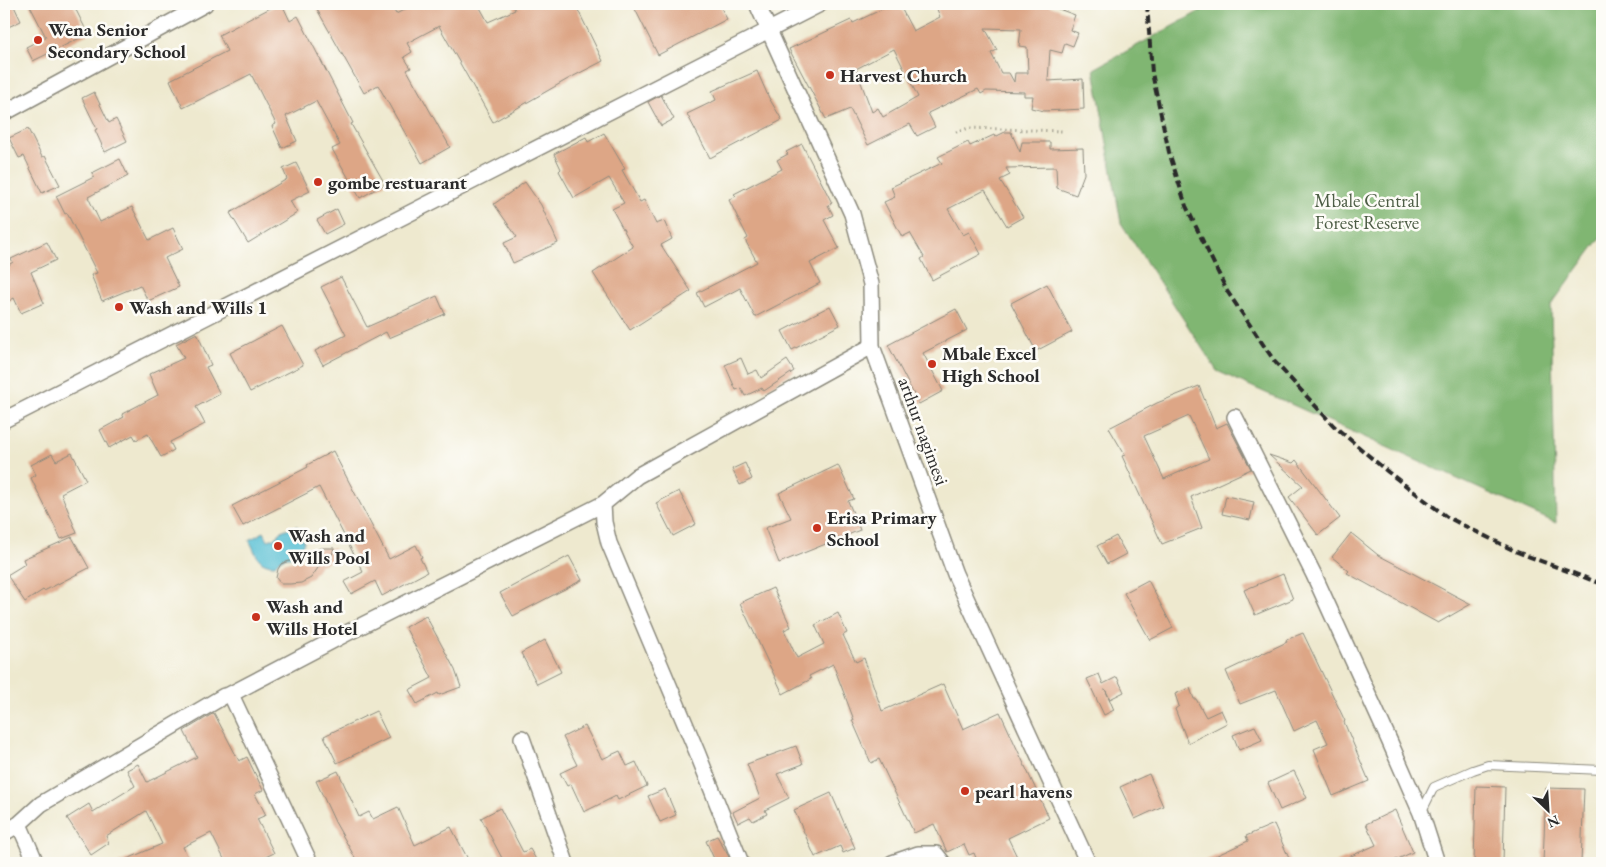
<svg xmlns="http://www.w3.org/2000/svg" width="1606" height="867" font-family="'EB Garamond',serif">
  <rect width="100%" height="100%" fill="#fdfcf7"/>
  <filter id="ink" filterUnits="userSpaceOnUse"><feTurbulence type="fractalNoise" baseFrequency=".02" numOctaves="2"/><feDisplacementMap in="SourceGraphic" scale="10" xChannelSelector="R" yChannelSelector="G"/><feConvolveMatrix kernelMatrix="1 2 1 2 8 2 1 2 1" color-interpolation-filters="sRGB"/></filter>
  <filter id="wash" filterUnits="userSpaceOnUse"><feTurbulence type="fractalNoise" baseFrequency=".0096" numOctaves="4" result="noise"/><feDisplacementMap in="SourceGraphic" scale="20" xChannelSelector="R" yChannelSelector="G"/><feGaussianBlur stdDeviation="1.12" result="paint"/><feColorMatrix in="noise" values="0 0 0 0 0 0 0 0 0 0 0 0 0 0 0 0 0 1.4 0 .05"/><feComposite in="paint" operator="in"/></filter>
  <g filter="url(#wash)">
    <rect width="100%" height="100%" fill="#eee9cf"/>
    <path fill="#80b672" stroke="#56704e" d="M 1213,4 L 1602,4 L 1602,236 L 1551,305 L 1556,523 L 1217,371 L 1121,223 L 1094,69 Z"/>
    <path fill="#57bfd4" stroke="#417580" d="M 297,526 L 304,542 L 298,556 C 287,558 283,555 275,565 C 257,565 257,554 249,540 L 264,532 L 268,540 L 275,538 L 283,530 Z"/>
    <g id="blocks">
      <path fill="#dda686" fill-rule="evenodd" d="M 4,4 L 13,4 L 21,21 L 4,29 Z
        M 29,4 L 73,4 L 88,34 L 33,61 L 26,47 L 46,37 Z
        M 278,4 L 282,4 L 290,21 L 298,16 L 353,123 L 351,124 L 385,184 L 360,198 L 332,149 L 340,145 L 316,101 L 286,116 L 297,141 L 282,148 L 272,126 L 276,124 L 251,74 L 183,108 L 170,80 L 227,51 L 219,35 Z
        M 314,4 L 390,4 L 396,14 L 415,4 L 478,4 L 488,22 L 515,10 L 512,4 L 575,4 L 603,61 L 568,79 L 493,122 L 439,26 L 407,43 L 412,52 L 404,57 L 411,68 L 407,70 L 450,147 L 422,163 L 378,85 L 364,93 Z
        M 641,4 L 719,4 L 727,19 L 658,55 L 634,7 Z
        M 893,4 L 899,4 L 913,31 L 940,17 L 935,4 L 1045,4 L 1075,15 L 1070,30 L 1078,33 L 1073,46 L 1065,43 L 1062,53 L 1050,50 L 1048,81 L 1083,79 L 1084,109 L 1044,111 L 1031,108 L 1033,96 L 1024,96 L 1024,92 L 986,91 L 981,94 L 978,89 L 928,113 L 935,127 L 917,136 L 910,124 L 868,145 L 850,109 L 826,119 L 789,49 L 851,20 L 853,23 ZM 985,28 L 1021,29 L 1019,46 L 1027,47 L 1028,73 L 1015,73 L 1014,82 L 1009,73 L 1001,73 L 991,53 L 997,50 ZM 894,49 L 918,97 L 883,117 L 878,108 L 872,112 L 856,69 Z
        M 757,71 L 769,98 L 782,120 L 710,158 L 687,114 L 716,100 L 712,91 Z
        M 94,92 L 109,123 L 116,119 L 127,141 L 105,152 L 95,130 L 97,129 L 82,98 Z
        M 661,95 L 674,119 L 661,126 L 648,102 Z
        M 28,129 L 42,157 L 45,156 L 60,185 L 42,193 L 24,156 L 19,158 L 9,138 Z
        M 1005,132 L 1011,132 L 1020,152 L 1022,142 L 1050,142 L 1050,149 L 1083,148 L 1084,174 L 1076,195 L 1057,188 L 1056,167 L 1006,168 L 1010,175 L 1000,180 L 1023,217 L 1007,226 L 985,190 L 948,209 L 963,235 L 969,232 L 981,254 L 932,280 L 921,259 L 924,257 L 910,233 L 902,237 L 884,202 L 895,197 L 891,187 L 942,163 L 938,157 L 968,142 L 970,146 L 994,135 L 995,137 Z
        M 604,133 L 625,169 L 622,170 L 640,202 L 644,200 L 656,224 L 664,221 L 672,239 L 661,245 L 691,291 L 630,330 L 593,273 L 633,247 L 612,209 L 624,203 L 609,178 L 574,198 L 559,171 L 561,169 L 554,154 L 586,137 L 588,142 Z
        M 802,144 L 832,203 L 828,205 L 833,215 L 824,220 L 839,248 L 810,263 L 820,283 L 755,317 L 740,288 L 704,307 L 697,293 L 757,262 L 745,240 L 748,238 L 729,200 L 736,196 L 734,194 L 782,169 L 777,160 L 788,154 L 786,152 Z
        M 120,159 L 128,176 L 88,197 L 100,222 L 132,207 L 149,240 L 173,228 L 183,249 L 165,258 L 179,287 L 148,301 L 140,285 L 102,301 L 91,275 L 97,273 L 67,213 L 65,214 L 56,196 L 94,177 L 92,173 Z
        M 296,163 L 310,191 L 290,201 L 297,213 L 248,243 L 230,213 L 287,179 L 283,169 Z
        M 525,182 L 541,205 L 558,243 L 513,263 L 504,243 L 517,237 L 494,204 Z
        M 337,209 L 344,224 L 325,234 L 317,220 Z
        M 47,242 L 56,260 L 31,272 L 44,303 L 21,313 L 14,298 L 4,304 L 4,268 L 13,262 L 11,259 Z
        M 341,277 L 367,327 L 437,296 L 445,314 L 389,338 L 386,332 L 323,365 L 315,351 L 346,335 L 321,287 Z
        M 1047,284 L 1072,332 L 1036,351 L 1011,303 Z
        M 830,306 L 840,325 L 792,350 L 782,331 Z
        M 956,309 L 967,330 L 923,353 L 943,391 L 919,404 L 888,345 Z
        M 282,326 L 303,365 L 250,392 L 230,353 Z
        M 197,333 L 211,365 L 206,367 L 220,394 L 196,407 L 205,424 L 170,442 L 174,450 L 161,457 L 148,434 L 136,440 L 133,435 L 109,448 L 100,430 L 124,417 L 122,414 L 158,395 L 149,374 L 184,358 L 176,344 Z
        M 741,358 L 748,374 L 757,370 L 761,378 L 787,360 L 794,371 L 764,391 L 762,388 L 745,396 L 741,388 L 736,390 L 725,365 Z
        M 1199,386 L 1216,428 L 1227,423 L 1251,469 L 1191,497 L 1202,528 L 1162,544 L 1122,456 L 1125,455 L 1109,428 L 1157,403 ZM 1189,416 L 1209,459 L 1164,479 L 1144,436 Z
        M 333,451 L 389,559 L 416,545 L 422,557 L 420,558 L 427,572 L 382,596 L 375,581 L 351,594 L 344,582 L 363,572 L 319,487 L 243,526 L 232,506 L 308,467 L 307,465 Z
        M 72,453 L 86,480 L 61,493 L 77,533 L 61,539 L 31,478 L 36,475 L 31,465 L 52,454 L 56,461 Z
        M 1269,455 L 1293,463 L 1296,460 L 1340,518 L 1318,535 L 1289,497 L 1303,486 Z
        M 745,463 L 752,479 L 740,485 L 732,469 Z
        M 838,465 L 854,499 L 848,501 L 860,530 L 779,563 L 765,528 L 791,518 L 779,493 Z
        M 679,491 L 696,524 L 673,536 L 656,503 Z
        M 1226,496 L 1254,502 L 1250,520 L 1222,514 Z
        M 1351,533 L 1378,555 L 1471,604 L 1438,623 L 1347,573 L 1349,571 L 1332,557 Z
        M 1116,536 L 1126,554 L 1107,564 L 1097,546 Z
        M 72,537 L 89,568 L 44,591 L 43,590 L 25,602 L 7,575 L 25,564 L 23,559 Z
        M 320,548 L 334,548 L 331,559 L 327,563 L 320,565 L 311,578 L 301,583 L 290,584 L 281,584 L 276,578 L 278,569 L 281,564 L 289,561 L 303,560 Z
        M 569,556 L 582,580 L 513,616 L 500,593 Z
        M 1283,574 L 1293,599 L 1255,615 L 1244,590 Z
        M 1148,580 L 1173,628 L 1150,640 L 1124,593 Z
        M 773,588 L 791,627 L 784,630 L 797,658 L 824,644 L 815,625 L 838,613 L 847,633 L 843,635 L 856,662 L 864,658 L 882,711 L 943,684 L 963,729 L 1000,712 L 1049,818 L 1008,838 L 1020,863 L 978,863 L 974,853 L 969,855 L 964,844 L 947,852 L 934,824 L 914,833 L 879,759 L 871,763 L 852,720 L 854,720 L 833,664 L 809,676 L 811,679 L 783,694 L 740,603 Z
        M 426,616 L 455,670 L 461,687 L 439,695 L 438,693 L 417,704 L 409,690 L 432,678 L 405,627 Z
        M 1303,633 L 1345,721 L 1344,722 L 1369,781 L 1333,796 L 1314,749 L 1328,743 L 1317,720 L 1294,731 L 1276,690 L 1240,704 L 1226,671 L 1287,642 L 1286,640 Z
        M 545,640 L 561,672 L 537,684 L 521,653 Z
        M 1099,674 L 1103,684 L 1117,677 L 1124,692 L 1110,699 L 1105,689 L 1114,710 L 1104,715 L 1087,679 Z
        M 1190,688 L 1194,699 L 1196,699 L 1206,717 L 1221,710 L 1227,723 L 1188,743 L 1175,709 L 1179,706 L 1175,694 Z
        M 376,711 L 389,738 L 337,763 L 324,736 Z
        M 214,713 L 239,761 L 247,757 L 263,790 L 255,794 L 266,815 L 257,819 L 274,853 L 253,863 L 226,863 L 211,833 L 183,847 L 191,863 L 118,863 L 162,844 L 146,811 L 106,836 L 109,843 L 91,855 L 67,818 L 89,804 L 93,812 L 135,786 L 127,770 L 138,764 L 147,782 L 197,757 L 184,731 Z
        M 585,726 L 602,759 L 620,751 L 627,766 L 636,762 L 647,786 L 618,800 L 616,796 L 584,812 L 571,784 L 567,786 L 560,773 L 577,765 L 563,737 Z
        M 1255,726 L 1262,740 L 1239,750 L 1233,735 Z
        M 796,746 L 803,764 L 777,774 L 789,798 L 765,810 L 767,814 L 753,821 L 750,817 L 738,823 L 733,812 L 760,798 L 747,764 Z
        M 338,771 L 359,817 L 369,812 L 373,819 L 398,807 L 415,845 L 451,827 L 470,863 L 358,863 L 335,822 L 316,781 Z
        M 1294,771 L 1307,798 L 1280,810 L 1268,783 Z
        M 1149,774 L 1163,806 L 1135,819 L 1120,787 Z
        M 1476,786 L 1505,787 L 1503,863 L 1474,863 Z
        M 1546,788 L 1584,789 L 1581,863 L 1543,863 Z
        M 665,789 L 676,815 L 660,822 L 648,796 Z
        M 831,793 L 855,848 L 843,853 L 840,846 L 815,857 L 794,810 Z
        M 500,808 L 523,852 L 530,849 L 538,863 L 502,863 L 504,862 L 481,818 Z
        M 1395,810 L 1413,852 L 1389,863 L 1335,863 L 1376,845 L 1366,824 Z
        M 1274,824 L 1291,863 L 1200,863 L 1248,841 L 1246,836 Z
        M 717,836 L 728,855 L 731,863 L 716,863 L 706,841 Z"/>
    </g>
  </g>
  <g filter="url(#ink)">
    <use href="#blocks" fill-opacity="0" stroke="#8c8a7d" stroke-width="1"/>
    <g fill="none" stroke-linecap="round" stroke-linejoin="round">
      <g stroke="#8c8a7d" stroke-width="10">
        <path id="lane" d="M 1421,813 L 1434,787 L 1473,770 L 1488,765 L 1602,770"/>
      </g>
      <g stroke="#8c8a7d" stroke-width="18">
        <path id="street" d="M 757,4 L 852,214 L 871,284 L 872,346 L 955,574 L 1088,863
          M 4,113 L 205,4
          M 1235,417 L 1314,575 L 1389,740 L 1421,813 L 1437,863
          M 4,420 L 820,4
          M 229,695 L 233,699 L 310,863
          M 522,738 L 566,863
          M 4,833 L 19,824
          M 36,863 L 19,824 L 41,804 L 224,696 L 229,695 L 347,633 L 603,504
          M 741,863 L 697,752 L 609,543 L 604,522 L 603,504 L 637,476 L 872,346
          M 892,863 L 918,854 L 936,854 L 943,863"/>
      </g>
      <path stroke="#8c8a7d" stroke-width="3" stroke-dasharray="1 4" stroke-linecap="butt" d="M 956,132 L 969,128 L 1063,131"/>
      <use href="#lane" stroke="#fff" stroke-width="8"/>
      <use href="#street" stroke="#fff" stroke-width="15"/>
      <path stroke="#2b2b2b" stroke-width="4" stroke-dasharray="8 4" stroke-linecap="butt" d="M 1147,4 L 1152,73 L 1169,152 L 1186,206 L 1227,291 L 1275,362 L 1334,426 L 1388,472 L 1447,517 L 1517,552 L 1602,584"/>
    </g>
  </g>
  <g fill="#c8321e" stroke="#fdfcf7" stroke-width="2">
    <circle cx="38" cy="40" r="5"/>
    <circle cx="830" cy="75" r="5"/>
    <circle cx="318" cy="182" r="5"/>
    <circle cx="119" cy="307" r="5"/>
    <circle cx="932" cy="364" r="5"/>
    <circle cx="817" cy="528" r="5"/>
    <circle cx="278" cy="546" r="5"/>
    <circle cx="256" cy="617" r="5"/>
    <circle cx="965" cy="791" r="5"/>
  </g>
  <g text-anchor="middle" stroke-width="5" stroke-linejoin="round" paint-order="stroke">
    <g font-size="19" font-weight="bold" fill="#2b2b2b" stroke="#fdfcf7" text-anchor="start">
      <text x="48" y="36">Wena Senior<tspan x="48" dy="22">Secondary School</tspan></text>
      <text x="840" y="82">Harvest Church</text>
      <text x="328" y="189">gombe restuarant</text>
      <text x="129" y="314">Wash and Wills 1</text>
      <text x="942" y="360">Mbale Excel<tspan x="942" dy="22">High School</tspan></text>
      <text x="827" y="524">Erisa Primary<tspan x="827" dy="22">School</tspan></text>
      <text x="288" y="542">Wash and<tspan x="288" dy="22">Wills Pool</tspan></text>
      <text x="266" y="613">Wash and<tspan x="266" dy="22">Wills Hotel</tspan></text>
      <text x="975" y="798">pearl havens</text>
    </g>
    <g font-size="19" fill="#4e5e46" stroke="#fdfcf7">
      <text x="1367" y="207">Mbale Central<tspan x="1367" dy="22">Forest Reserve</tspan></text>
    </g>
    <g font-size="19" fill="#2b2b2b" stroke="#fdfcf7">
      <text transform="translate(924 431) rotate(70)" y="7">arthur nagimesi</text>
    </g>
  </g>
  <rect width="1606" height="867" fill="none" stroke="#fdfcf7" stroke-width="20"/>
  <g transform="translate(1548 810) rotate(155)" stroke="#fdfcf7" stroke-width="4" paint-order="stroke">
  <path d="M0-4L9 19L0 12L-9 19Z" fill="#2b2b2b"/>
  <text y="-8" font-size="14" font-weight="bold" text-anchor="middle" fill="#2b2b2b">N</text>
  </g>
</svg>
